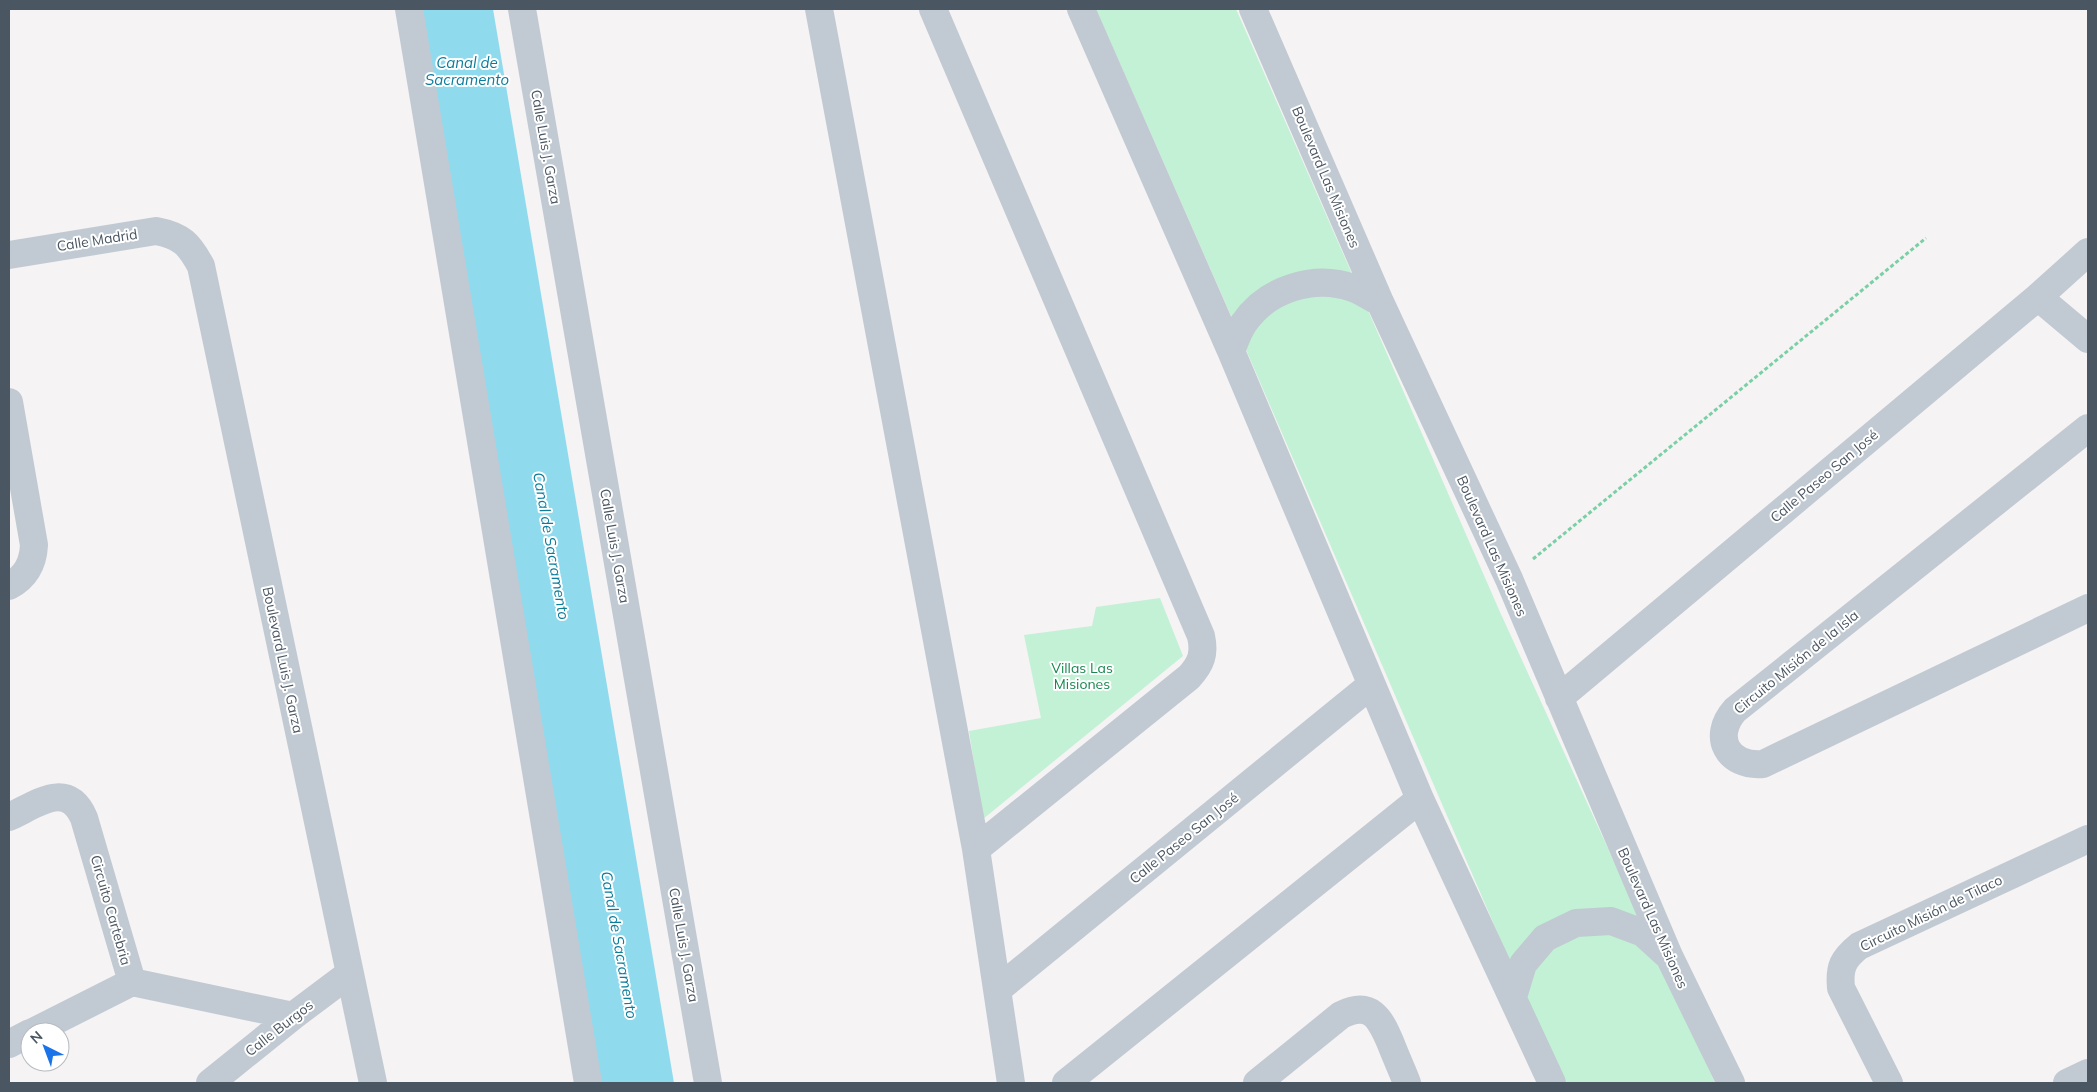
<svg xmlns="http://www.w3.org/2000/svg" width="2097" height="1092" font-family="Mulish,sans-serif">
  <rect width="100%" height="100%" fill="#f5f3f3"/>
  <path fill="#c3f1d5" d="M 1096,9 L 1236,9 L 1500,612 L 1715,1083 L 1567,1083 L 1527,1001 L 1247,352 Z
    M 1160,598 L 1183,656 L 983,819 L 969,731 L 1041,718 L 1024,635 L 1092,626 L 1096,607 Z"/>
  <path fill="#90daee" d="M 419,9 L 493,9 L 674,1083 L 600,1083 Z"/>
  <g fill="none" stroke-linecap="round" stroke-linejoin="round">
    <path stroke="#7ad0a6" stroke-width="3" stroke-dasharray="4 2.5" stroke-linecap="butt" d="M 1533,559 L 1926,238"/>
    <path stroke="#c1cad2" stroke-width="28" d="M 409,9 L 588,1083
      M 522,9 L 708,1083
      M 819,9 L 976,849 L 1011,1083
      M 933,9 L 1201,636 C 1205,654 1201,664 1189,677 L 976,849
      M 1081,9 L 1231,351 L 1420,799 L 1552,1083
      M 1253,9 L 1380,302 L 1509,579 L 1669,956 L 1731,1083
      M 9,255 L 156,231 C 182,236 189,244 201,266 L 373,1083
      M 2038,297 L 2088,339
      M 1231,351 C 1235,342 1238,331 1244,323 C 1267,289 1314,274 1353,288 C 1362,291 1371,298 1380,302
      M 9,402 L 34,545 C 33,564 26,577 9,586
      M 2088,428 L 1735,710 C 1711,737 1728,767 1763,764 L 2088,608
      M 1559,698 L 2038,297 L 2088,252
      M 9,817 C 36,805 67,779 84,818 L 132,982
      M 132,982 L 293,1016
      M 997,990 L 1371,685
      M 1513,997 L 1523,964 L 1545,938 L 1576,923 L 1611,921 L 1643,933 L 1666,954
      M 33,1032 L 132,982
      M 9,1044 L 30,1033
      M 210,1083 L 293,1016 L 349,974
      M 1066,1083 L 1420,799
      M 1257,1083 L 1341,1015 C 1371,1000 1380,1018 1391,1044 C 1396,1057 1402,1070 1407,1083
      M 1889,1083 L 1841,988 C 1839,967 1843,959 1859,946 L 2088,839
      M 2067,1083 L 2088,1073"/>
  </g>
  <g text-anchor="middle" stroke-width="4" stroke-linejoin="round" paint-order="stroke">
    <g font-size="14" fill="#4a5661" stroke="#fff">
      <text transform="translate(546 147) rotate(80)" y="5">Calle Luis J. Garza</text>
      <text transform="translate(1326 177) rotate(67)" y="5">Boulevard Las Misiones</text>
      <text transform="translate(97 240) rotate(-9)" y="5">Calle Madrid</text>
      <text transform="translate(1824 476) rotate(-40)" y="5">Calle Paseo San José</text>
      <text transform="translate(615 546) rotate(80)" y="5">Calle Luis J. Garza</text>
      <text transform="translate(1492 546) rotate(66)" y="5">Boulevard Las Misiones</text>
      <text transform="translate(283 660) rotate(78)" y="5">Boulevard Luis J. Garza</text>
      <text transform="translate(1796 662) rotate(-39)" y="5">Circuito Misión de la Isla</text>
      <text transform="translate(1184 838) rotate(-39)" y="5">Calle Paseo San José</text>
      <text transform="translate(111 910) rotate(74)" y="5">Circuito Cartebria</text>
      <text transform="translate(1931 913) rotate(-26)" y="5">Circuito Misión de Tilaco</text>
      <text transform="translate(1653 918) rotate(66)" y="5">Boulevard Las Misiones</text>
      <text transform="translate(684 945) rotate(80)" y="5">Calle Luis J. Garza</text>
      <text transform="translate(279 1028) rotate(-38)" y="5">Calle Burgos</text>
    </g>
    <g font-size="14" fill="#17864f" stroke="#fff">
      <text x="1082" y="673">Villas Las<tspan x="1082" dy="16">Misiones</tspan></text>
    </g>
    <g font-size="15" font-style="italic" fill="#0c7c9b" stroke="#fff">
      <text x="467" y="68">Canal de<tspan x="467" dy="17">Sacramento</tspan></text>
      <text transform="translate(551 546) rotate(80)" y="5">Canal de Sacramento</text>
      <text transform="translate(619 945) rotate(80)" y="5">Canal de Sacramento</text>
    </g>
  </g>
  <rect width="2097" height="1092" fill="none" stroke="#4a5661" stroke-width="20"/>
  <g transform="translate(45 1047) rotate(318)"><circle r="24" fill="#ffffff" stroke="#b7bbc0"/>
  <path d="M0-4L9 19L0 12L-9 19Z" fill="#1a73e8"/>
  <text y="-8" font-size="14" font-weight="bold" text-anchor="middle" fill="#4a5661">N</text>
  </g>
</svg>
